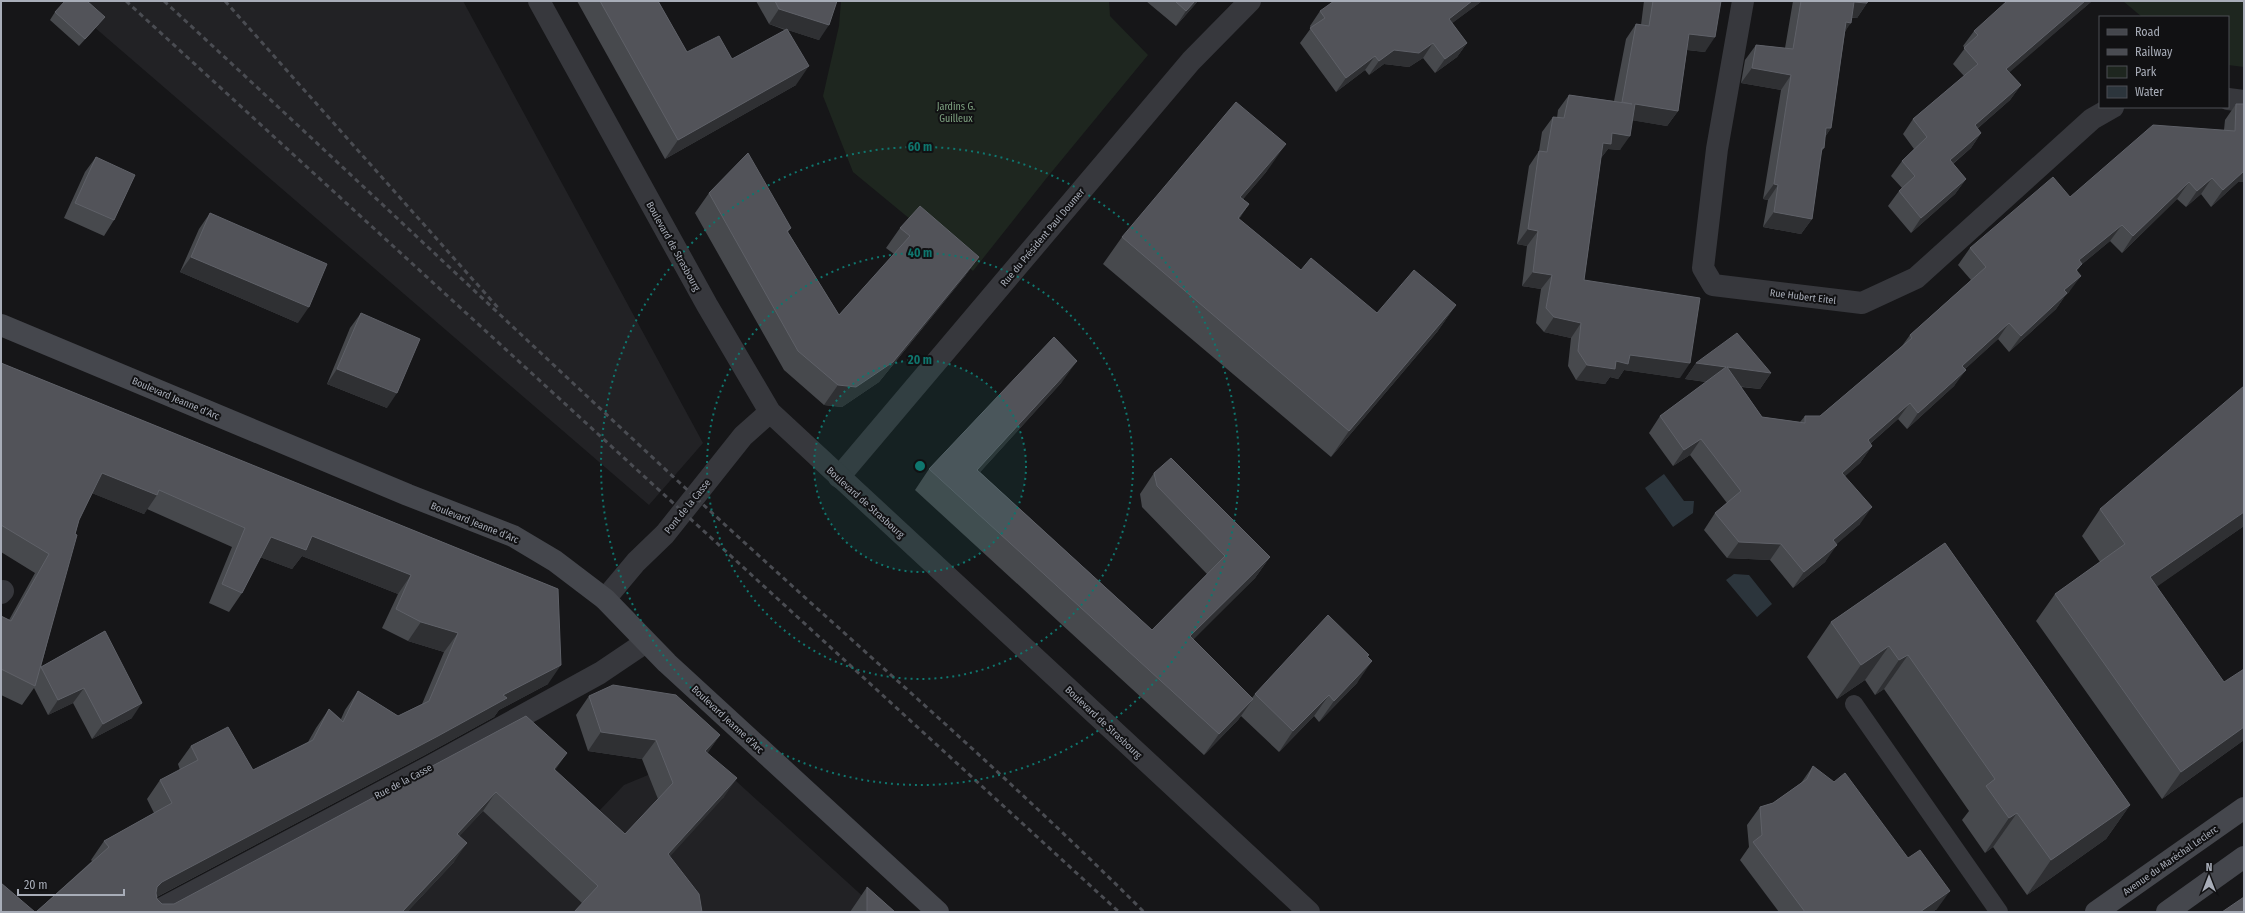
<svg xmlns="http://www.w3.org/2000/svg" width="2245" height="913" font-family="'Fira Sans Condensed',sans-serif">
  <rect width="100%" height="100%" fill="#161618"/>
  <path fill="#222225" d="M 64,1 L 463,1 L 703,443 L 649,505 Z
    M 691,740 L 880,912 L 200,912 L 471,770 L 598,812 L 624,785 L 665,768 Z"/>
  <path fill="#1e261f" d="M 841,1 L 1109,1 L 1110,16 L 1148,55 L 1045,180 L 973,271 L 853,172 L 823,96 L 839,26 Z
    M 2123,1 L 2244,1 L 2244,67 L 2228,65 L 2228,17 L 2142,17 Z"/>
  <path fill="#2c353c" d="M 1664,474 L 1684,501 L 1694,501 L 1693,513 L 1673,527 L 1645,488 Z
    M 1734,574 L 1749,575 L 1772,604 L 1757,617 L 1726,580 Z"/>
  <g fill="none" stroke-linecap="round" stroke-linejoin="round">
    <path stroke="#37383d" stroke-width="18" d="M 1854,704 L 1999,912"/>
    <path stroke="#37383d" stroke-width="22" d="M 1743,1 L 1717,149 L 1703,268 L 1713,285 L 1862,303 L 1916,278 L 2092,119 L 2113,107
      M 2228,99 L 2244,101
      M 839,477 L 1191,61 L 1250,1
      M 1,593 L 3,591
      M 155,912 L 431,766 L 600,673 L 646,642"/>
    <path stroke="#37383d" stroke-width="22" d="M 539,1 L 707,305 L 770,412 L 1309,912
      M 605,599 L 636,562 L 665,534 L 743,436 L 770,412"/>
    <path stroke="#45474d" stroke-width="22" d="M 1,325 L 408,495 L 513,536 L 555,561 L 605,599 L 667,663 L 938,912
      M 2096,912 L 2244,808
      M 2167,912 L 2244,857"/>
    <path stroke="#4a4c52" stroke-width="3" stroke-dasharray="5 4" stroke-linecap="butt" d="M 126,1 L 1119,912
      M 164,1 C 347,170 527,341 709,510 C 854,644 1004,772 1144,912
      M 225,1 L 500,310"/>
  </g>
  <path fill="#47494d" d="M 577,1 L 658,1 L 687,52 L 732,59 L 785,30 L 769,24 L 756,1 L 837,1 L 819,40 L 788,30 L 796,85 L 665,159 Z
    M 1146,1 L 1198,1 L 1176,26 Z
    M 1482,1 L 1452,23 L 1467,43 L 1457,57 L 1435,73 L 1423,58 L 1409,67 L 1384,64 L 1369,75 L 1365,70 L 1336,92 L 1300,43 L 1311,28 L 1310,26 L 1320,11 Z
    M 1644,1 L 1721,1 L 1705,52 L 1687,50 L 1678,111 L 1667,126 L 1632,120 L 1620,150 L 1608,149 L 1601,158 L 1584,280 L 1680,378 L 1624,370 L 1618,379 L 1610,377 L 1605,384 L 1576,380 L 1568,366 L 1571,338 L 1544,332 L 1536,323 L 1541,289 L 1522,286 L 1527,246 L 1517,244 L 1529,166 L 1539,151 L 1542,132 L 1553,117 L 1557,118 L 1558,110 L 1569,95 L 1614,101 L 1626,39 L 1636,24 L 1641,25 Z
    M 1793,1 L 1868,1 L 1867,3 L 1857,18 L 1852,18 L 1845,32 L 1831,128 L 1825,137 L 1824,148 L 1821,152 L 1812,219 L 1801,234 L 1763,227 L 1768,200 L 1763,199 L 1781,90 L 1741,83 L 1745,60 L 1756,45 L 1785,48 Z
    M 2092,1 L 2009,72 L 2021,85 L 2010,100 L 1977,129 L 1981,133 L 1971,148 L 1953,164 L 1966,179 L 1955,194 L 1911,233 L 1888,206 L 1899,191 L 1902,188 L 1891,176 L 1902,161 L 1914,149 L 1903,134 L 1913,119 L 1964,76 L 1953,64 L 1965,48 L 1963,46 L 1974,31 Z
    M 55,12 L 99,24 L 79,46 L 50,20 Z
    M 2236,104 L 2244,104 L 2244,182 L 2238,182 L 2211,207 L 2201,194 L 2186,207 L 2177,199 L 2122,253 L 2110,241 L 2081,265 L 2077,271 L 2069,292 L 2065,296 L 2056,309 L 2009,352 L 1998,339 L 1965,369 L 1954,386 L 1907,429 L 1898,419 L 1870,444 L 1872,446 L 1860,463 L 1845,476 L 1860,524 L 1836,544 L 1825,562 L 1793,588 L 1770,560 L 1727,558 L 1704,530 L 1715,513 L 1727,503 L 1690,455 L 1673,466 L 1649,433 L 1660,416 L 1706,382 L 1685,379 L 1696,363 L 1771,373 L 1760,389 L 1741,387 L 1762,417 L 1800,422 L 1805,416 L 1820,416 L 1902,346 L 1910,335 L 1971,280 L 1958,265 L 1970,248 L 2070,197 L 2224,130 L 2225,120 Z
    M 96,157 L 114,220 L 104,236 L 64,218 L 85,172 Z
    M 1267,171 L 1243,199 L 1249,204 L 1239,219 L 1301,270 L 1377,313 L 1456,305 L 1437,332 L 1331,457 L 1103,264 L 1122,237 Z
    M 709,193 L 791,228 L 788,232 L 839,315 L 894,254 L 886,248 L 900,228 L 979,257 L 965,276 L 879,382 L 842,407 L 824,405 L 784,370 L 695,213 Z
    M 210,213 L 298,323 L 180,272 L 199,229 Z
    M 361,313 L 387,408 L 327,384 L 350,328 Z
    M 1,363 L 558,589 L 548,684 L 499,710 L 494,717 L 425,755 L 157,897 L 157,899 L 162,904 L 174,904 L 555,770 L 625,834 L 658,799 L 642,759 L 588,751 L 576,715 L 589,696 L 720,735 L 707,753 L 724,797 L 582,903 L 483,811 L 459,836 L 454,862 L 407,912 L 36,912 L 92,861 L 91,860 L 104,841 L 154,813 L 147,799 L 160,780 L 180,770 L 178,764 L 191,746 L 253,770 L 308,742 L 316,728 L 329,709 L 341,719 L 345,710 L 358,691 L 398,716 L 422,704 L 444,652 L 408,641 L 382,628 L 398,594 L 302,556 L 292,569 L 260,557 L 242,593 L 229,612 L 209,603 L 232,547 L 147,509 L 144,514 L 92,493 L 79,520 L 41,667 L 105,631 L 132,718 L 92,739 L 73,703 L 48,715 L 34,688 L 22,705 L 1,695 L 1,616 L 9,620 L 35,573 L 1,552 Z
    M 1062,382 L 980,472 L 1152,630 L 1207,574 L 1142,507 L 1140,494 L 1154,473 L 1270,557 L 1255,578 L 1193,639 L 1252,698 L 1255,694 L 1368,657 L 1357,683 L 1319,722 L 1314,716 L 1279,752 L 1241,716 L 1238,720 L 1204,755 L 915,490 L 929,469 Z
    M 2100,509 L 2244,526 L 2157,586 L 2244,740 L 2162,799 L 2036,621 L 2055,594 L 2100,562 L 2082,536 Z
    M 1945,543 L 2130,805 L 2106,839 L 2027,895 L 1993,847 L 1985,853 L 1962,820 L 1969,811 L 1884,689 L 1875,695 L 1865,680 L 1837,699 L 1807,657 L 1831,622 Z
    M 1813,766 L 1937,909 L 1932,912 L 1779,912 L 1740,860 L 1749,847 L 1747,825 L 1760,807 L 1773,803 L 1801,783 Z
    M 867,887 L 895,912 L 850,912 Z"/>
  <path fill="#2f3033" d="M 1195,1 L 1198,1 L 1176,26 L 1186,11 Z
    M 1472,1 L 1482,1 L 1439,33 L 1449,19 Z
    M 2085,1 L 2092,1 L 1996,84 L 2006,69 Z
    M 1854,2 L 1867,3 L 1857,18 L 1844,17 Z
    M 779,9 L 829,25 L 819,40 L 769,24 Z
    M 1846,22 L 1851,23 L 1840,38 Z
    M 1689,34 L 1715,37 L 1705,52 L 1679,49 Z
    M 1433,43 L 1423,58 L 1409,67 L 1384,64 L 1369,75 L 1379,61 L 1394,50 Z
    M 1467,43 L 1457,57 L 1435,73 L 1445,59 Z
    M 1375,56 L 1365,70 L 1336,92 L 1346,78 Z
    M 809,66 L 796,85 L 665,159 L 678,140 Z
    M 1752,68 L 1791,75 L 1781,90 L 1741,83 Z
    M 2021,85 L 2010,100 L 1964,140 L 1975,125 Z
    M 1635,104 L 1678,111 L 1667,126 L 1624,119 Z
    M 1826,128 L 1831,128 L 1821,143 Z
    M 1612,133 L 1630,136 L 1620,150 L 1608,149 L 1600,159 L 1603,143 Z
    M 1981,133 L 1971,148 L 1939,175 L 1950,160 Z
    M 1286,144 L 1267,171 L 1222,224 L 1240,197 Z
    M 2244,171 L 2244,182 L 2238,182 L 2211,207 L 2223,190 Z
    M 2212,178 L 2201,194 L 2186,207 L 2197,191 Z
    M 1966,179 L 1955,194 L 1911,233 L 1921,218 Z
    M 2189,182 L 2177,199 L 2122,253 L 2133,236 Z
    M 1774,184 L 1778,185 L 1768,200 L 1763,199 Z
    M 1249,204 L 1230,231 L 1238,218 Z
    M 1774,212 L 1812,219 L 1801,234 L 1763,227 Z
    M 2122,225 L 2110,241 L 2081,265 L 2071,280 L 2079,260 Z
    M 1528,229 L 1538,231 L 1527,246 L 1517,244 Z
    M 191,257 L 309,307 L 298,323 L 180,272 Z
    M 979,257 L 965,276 L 879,382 L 842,407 L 824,405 L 838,385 Z
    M 1533,272 L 1552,275 L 1541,289 L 1522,286 Z
    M 2081,276 L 2069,292 L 2065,296 L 2056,309 L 2009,352 L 2021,336 L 2064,290 Z
    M 1456,305 L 1437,332 L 1331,457 L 1349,431 Z
    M 1554,317 L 1581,323 L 1571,338 L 1544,332 Z
    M 2009,323 L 1998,339 L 1951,382 L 1962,366 Z
    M 1630,355 L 1690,363 L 1680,378 L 1624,370 L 1618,379 L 1610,377 L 1605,384 L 1576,380 L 1587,365 L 1616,361 Z
    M 1077,361 L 1062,382 L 963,491 L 977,470 Z
    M 1696,363 L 1726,367 L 1715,383 L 1685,379 Z
    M 1727,367 L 1771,373 L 1760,389 L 1716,383 Z
    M 337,369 L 397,393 L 387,408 L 327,384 Z
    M 1966,370 L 1954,386 L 1907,429 L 1918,413 Z
    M 1910,403 L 1898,419 L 1856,456 L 1868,440 Z
    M 1701,439 L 1690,455 L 1673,466 L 1684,450 Z
    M 1872,446 L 1860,463 L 1831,489 L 1842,473 Z
    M 102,473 L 157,495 L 144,514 L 89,492 Z
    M 1872,507 L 1860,524 L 1822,557 L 1833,540 Z
    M 2244,512 L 2244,526 L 2132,604 L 2150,577 Z
    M 312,536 L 411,575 L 398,594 L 302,556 L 292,569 L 257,556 L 271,537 Z
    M 1739,542 L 1781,544 L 1770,560 L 1727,558 Z
    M 1837,545 L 1825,562 L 1793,588 L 1804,572 Z
    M 1270,557 L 1255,578 L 1176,657 L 1190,636 Z
    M 421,622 L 458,633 L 444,652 L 408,641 Z
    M 1889,646 L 1865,680 L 1837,699 L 1861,665 Z
    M 1908,655 L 1884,689 L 1875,695 L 1899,660 Z
    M 1372,661 L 1357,683 L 1319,722 L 1334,701 Z
    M 561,665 L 548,684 L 499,710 L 494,717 L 425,755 L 149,901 L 157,887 L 162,882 L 503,695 Z
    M 84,688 L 73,703 L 48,715 L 58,700 Z
    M 1329,695 L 1314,716 L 1279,752 L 1293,731 Z
    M 1253,699 L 1238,720 L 1204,755 L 1219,734 Z
    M 142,703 L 132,718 L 92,739 L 103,724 Z
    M 2244,727 L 2244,740 L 2162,799 L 2181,772 Z
    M 601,732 L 656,740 L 642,759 L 588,751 Z
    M 720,735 L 707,754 L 705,751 Z
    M 567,753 L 554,772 L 554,769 Z
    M 737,778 L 724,797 L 655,873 L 668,854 Z
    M 496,792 L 483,811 L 444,853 L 457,834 Z
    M 2130,805 L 2106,839 L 2027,895 L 2051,860 Z
    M 2017,813 L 1993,847 L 1985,853 L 2009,818 Z
    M 467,843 L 454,862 L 407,912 L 402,912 Z
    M 1950,891 L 1937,909 L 1932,912 L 1920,912 Z"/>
  <path fill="#525359" stroke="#5f6168" d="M 65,1 L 87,1 L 105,17 L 85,39 L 55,12 Z
    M 600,1 L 658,1 L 687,52 L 719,36 L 732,59 L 787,29 L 809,66 L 678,140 Z
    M 775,1 L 837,1 L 829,25 L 779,9 Z
    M 1175,1 L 1195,1 L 1186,11 Z
    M 1334,1 L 1472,1 L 1449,19 L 1467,43 L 1445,59 L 1433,43 L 1419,53 L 1394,50 L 1379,61 L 1375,56 L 1346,78 L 1310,28 L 1325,18 L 1320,11 Z
    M 1653,1 L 1721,1 L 1715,37 L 1689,34 L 1678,111 L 1635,104 L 1630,136 L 1612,133 L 1611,144 L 1603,143 L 1584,280 L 1700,298 L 1690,363 L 1630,355 L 1628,364 L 1616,361 L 1615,369 L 1587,365 L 1578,351 L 1581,323 L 1554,317 L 1546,308 L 1552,275 L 1533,272 L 1538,231 L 1528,229 L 1539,151 L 1547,152 L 1553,117 L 1564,118 L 1569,95 L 1632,104 L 1622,102 L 1636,24 L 1649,26 Z
    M 1801,1 L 1868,1 L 1867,3 L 1854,2 L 1851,23 L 1846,22 L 1831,128 L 1826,128 L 1824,148 L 1822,148 L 1812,219 L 1774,212 L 1778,185 L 1774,184 L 1791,75 L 1752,68 L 1756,45 L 1793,49 Z
    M 2007,1 L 2085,1 L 2006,69 L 2021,85 L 1975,125 L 1981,133 L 1950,160 L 1966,179 L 1921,218 L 1899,191 L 1915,176 L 1902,161 L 1927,137 L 1913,119 L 1978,64 L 1964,48 L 1978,35 L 1974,31 Z
    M 1236,102 L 1286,144 L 1240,197 L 1249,204 L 1238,218 L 1301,270 L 1311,258 L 1377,313 L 1414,270 L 1456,305 L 1349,431 L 1122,237 Z
    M 2236,104 L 2244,104 L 2244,171 L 2223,190 L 2212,178 L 2197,191 L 2189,182 L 2133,236 L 2122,225 L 2079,260 L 2082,264 L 2076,270 L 2081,276 L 2064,290 L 2067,293 L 2021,336 L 2009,323 L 1962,366 L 1966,370 L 1918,413 L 1910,403 L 1868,440 L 1872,446 L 1842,473 L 1872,507 L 1833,540 L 1837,545 L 1804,572 L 1781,544 L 1739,542 L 1715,513 L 1741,491 L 1701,439 L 1684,450 L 1660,416 L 1726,367 L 1696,363 L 1737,333 L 1771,373 L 1727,367 L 1762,417 L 1805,423 L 1805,416 L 1820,416 L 1912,338 L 1910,335 L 1986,267 L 1970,248 L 2053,177 L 2070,197 L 2153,125 L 2235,131 Z
    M 748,153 L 791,228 L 787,231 L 839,315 L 910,236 L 900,228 L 920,206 L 979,257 L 893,362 L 856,387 L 838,385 L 798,351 L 709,193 Z
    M 96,157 L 135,175 L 114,220 L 75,203 Z
    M 210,213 L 327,264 L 309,307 L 191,257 Z
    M 361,313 L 420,339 L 397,393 L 337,369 Z
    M 1054,337 L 1077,361 L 977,470 L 1152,630 L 1225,556 L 1157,486 L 1154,473 L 1171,458 L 1270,557 L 1190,636 L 1253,699 L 1219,734 L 929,469 Z
    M 1,363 L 558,589 L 561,665 L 503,695 L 507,698 L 438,736 L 162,882 L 157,887 L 156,893 L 157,899 L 162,904 L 174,904 L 526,716 L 567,753 L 554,769 L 625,834 L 673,783 L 656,740 L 601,732 L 589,696 L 613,685 L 676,695 L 720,735 L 705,751 L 737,778 L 668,854 L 699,894 L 702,912 L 574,912 L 598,886 L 496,792 L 457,834 L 467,843 L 402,912 L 36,912 L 109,847 L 104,841 L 172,803 L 160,780 L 198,760 L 191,746 L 228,727 L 253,770 L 313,740 L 329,709 L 343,722 L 358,691 L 398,716 L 429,701 L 458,633 L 421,622 L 396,609 L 411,575 L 312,536 L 306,550 L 271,537 L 242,593 L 222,584 L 245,528 L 159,490 L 157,495 L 102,473 L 79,520 L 75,534 L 77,535 L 35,686 L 1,669 L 1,616 L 11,621 L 49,554 L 1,525 Z
    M 2244,386 L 2244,512 L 2150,577 L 2224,682 L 2244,669 L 2244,727 L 2181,772 L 2055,594 L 2125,544 L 2100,509 Z
    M 1945,543 L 2130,805 L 2051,860 L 2017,813 L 2009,818 L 1986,786 L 1995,779 L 1908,655 L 1899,660 L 1889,646 L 1861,665 L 1831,622 Z
    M 1328,615 L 1369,655 L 1367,656 L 1372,661 L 1334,701 L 1329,695 L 1293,731 L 1255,694 Z
    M 105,631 L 142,703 L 103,724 L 84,688 L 58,700 L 41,667 Z
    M 1813,766 L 1834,782 L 1845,773 L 1908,858 L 1920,850 L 1950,891 L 1920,912 L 1805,912 L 1753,842 L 1762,835 L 1760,807 L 1773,803 L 1807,779 Z
    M 1,883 L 35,912 L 1,912 Z
    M 867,887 L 895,912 L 867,912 Z
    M 2244,897 L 2244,912 L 2222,912 Z"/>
  <circle cx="920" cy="466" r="106" fill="#0f766e" fill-opacity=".12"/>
  <g fill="none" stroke="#0f766e" stroke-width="2" stroke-dasharray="2 4">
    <circle cx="920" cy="466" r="106"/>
    <circle cx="920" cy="466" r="213"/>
    <circle cx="920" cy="466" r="319"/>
  </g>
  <g text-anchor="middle" stroke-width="4" stroke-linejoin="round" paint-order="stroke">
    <g font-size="10" fill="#7fa381" stroke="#111113">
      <text x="956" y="110">Jardins G.<tspan x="956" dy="12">Guilleux</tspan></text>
    </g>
    <g font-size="10" fill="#a8adb8" stroke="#111113">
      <text transform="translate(1042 237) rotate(-50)" y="4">Rue du Président Paul Doumer</text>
      <text transform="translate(674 246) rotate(61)" y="4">Boulevard de Strasbourg</text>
      <text transform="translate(1803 296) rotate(7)" y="4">Rue Hubert Eitel</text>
      <text transform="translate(176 398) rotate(23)" y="4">Boulevard Jeanne d’Arc</text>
      <text transform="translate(866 502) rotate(42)" y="4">Boulevard de Strasbourg</text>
      <text transform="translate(687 506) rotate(-51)" y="4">Pont de la Casse</text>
      <text transform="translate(475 522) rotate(22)" y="4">Boulevard Jeanne d’Arc</text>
      <text transform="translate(728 719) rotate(43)" y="4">Boulevard Jeanne d’Arc</text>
      <text transform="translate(1104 722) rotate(43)" y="4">Boulevard de Strasbourg</text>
      <text transform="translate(403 781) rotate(-28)" y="4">Rue de la Casse</text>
      <text transform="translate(2170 860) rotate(-35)" y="4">Avenue du Maréchal Leclerc</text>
    </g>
  </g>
  <circle cx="920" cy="466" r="6" fill="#0f766e" stroke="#111113" stroke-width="2"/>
  <g font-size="12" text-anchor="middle" font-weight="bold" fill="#0f766e" stroke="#111113" stroke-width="4" stroke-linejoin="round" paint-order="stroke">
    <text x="920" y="151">60 m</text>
    <text x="920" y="257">40 m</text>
    <text x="920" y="364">20 m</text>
  </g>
  <rect width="2245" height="913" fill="none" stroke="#a8adb8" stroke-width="4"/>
  <rect x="2099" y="16" width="130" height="92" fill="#111113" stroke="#4d4f55"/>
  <rect x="2107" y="29" width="20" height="6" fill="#45474d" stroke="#4d4f55"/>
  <text x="2135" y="36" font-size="12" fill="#a8adb8">Road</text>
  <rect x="2107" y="49" width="20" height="6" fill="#4a4c52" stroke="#4d4f55"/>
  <text x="2135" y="56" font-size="12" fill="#a8adb8">Railway</text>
  <rect x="2107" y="66" width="20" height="12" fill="#1e261f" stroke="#4d4f55"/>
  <text x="2135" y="76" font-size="12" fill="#a8adb8">Park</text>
  <rect x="2107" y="86" width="20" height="12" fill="#2c353c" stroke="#4d4f55"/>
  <text x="2135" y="96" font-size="12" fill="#a8adb8">Water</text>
  <g transform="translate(2209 877)" stroke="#111113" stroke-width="3" paint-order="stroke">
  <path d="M0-3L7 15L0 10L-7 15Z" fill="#a8adb8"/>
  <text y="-6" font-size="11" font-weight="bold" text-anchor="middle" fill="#a8adb8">N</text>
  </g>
  <path d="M18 889v6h106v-6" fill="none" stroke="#a8adb8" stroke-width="2"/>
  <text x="24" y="889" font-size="12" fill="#a8adb8" stroke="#111113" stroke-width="3" paint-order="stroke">20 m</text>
</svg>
